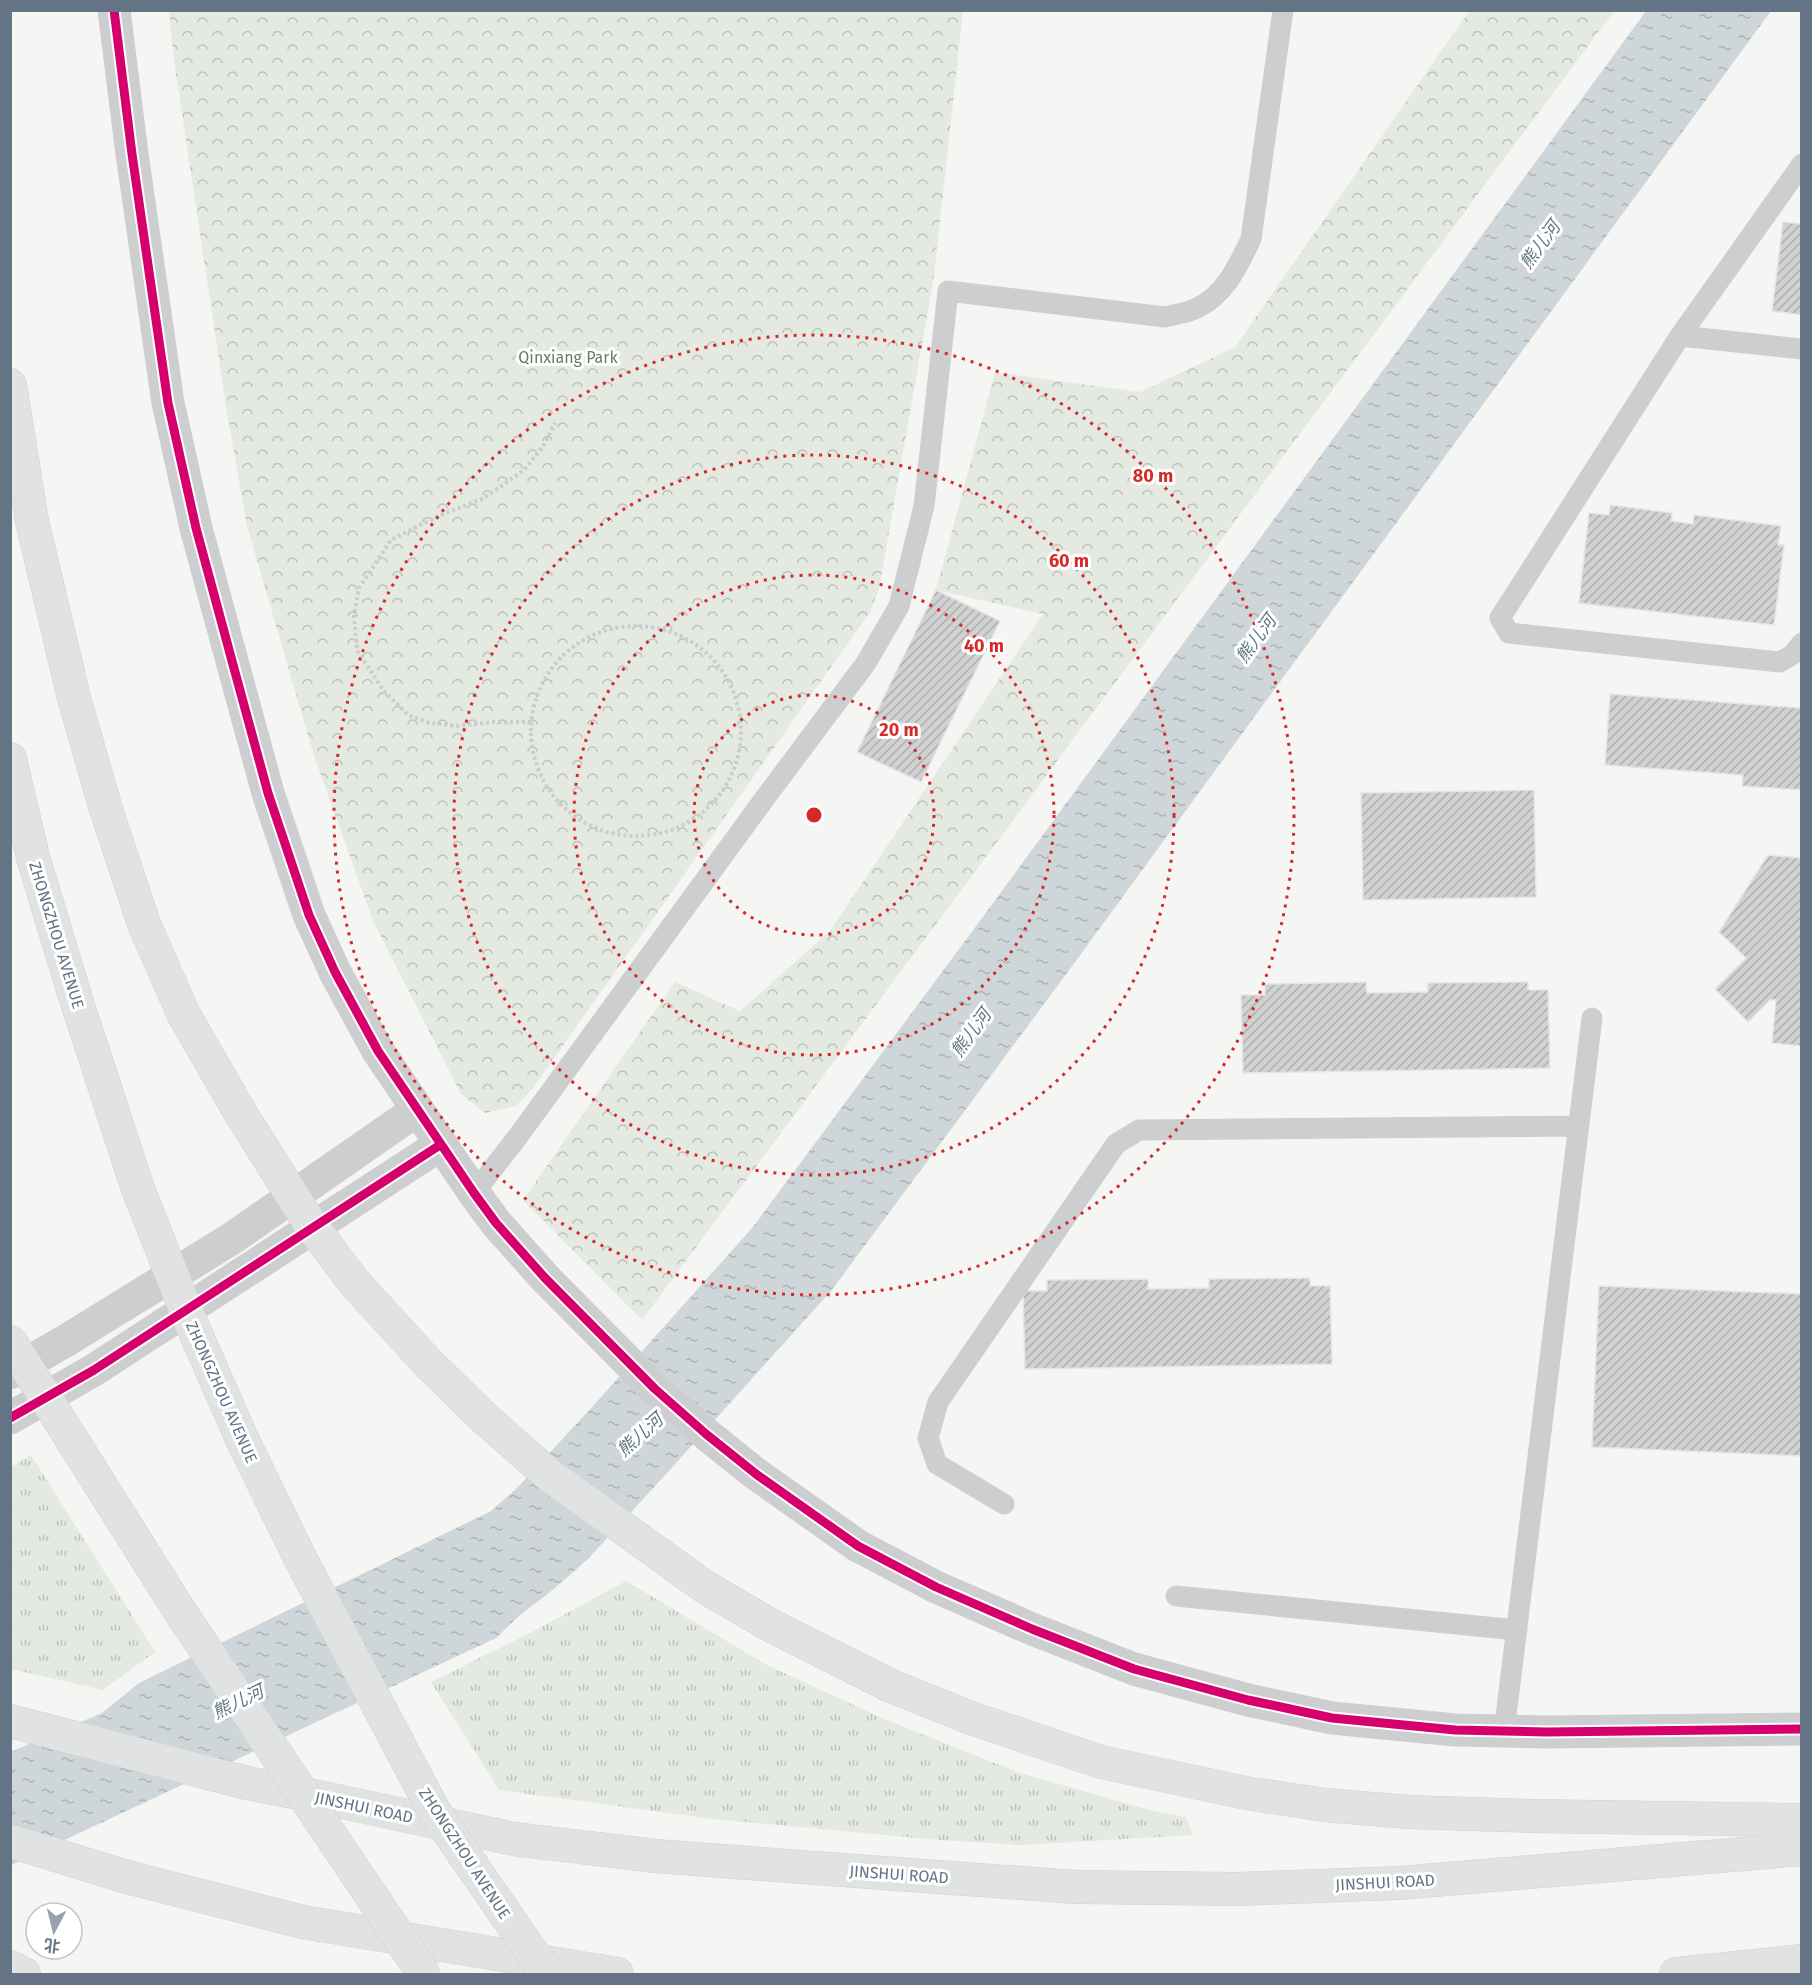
<svg xmlns="http://www.w3.org/2000/svg" width="1812" height="1985" font-family="'Fira Sans','Noto Sans SC',sans-serif">
  <defs>
    <pattern id="grass-tufts" width="24" height="20" patternUnits="userSpaceOnUse" patternTransform="scale(1.5)"><rect width="24" height="20" fill="#e4e9e2"/><path d="M3 7l-1-3M5 7V3M7 7l1-3M15 17l-1-3M17 17v-4M19 17l1-3" fill="none" stroke="#bcc1bd"/></pattern>
    <pattern id="park-crowns" width="20" height="18" patternUnits="userSpaceOnUse" patternTransform="scale(1.5)"><rect width="20" height="18" fill="#e4e9e2"/><path d="M2 6a3 3 0 1 1 6 0M12 15a3 3 0 1 1 6 0" fill="none" stroke="#bcc1bd"/></pattern>
    <pattern id="water-ripples" width="26" height="14" patternUnits="userSpaceOnUse" patternTransform="scale(1.5)"><rect width="26" height="14" fill="#cfd6da"/><path d="M2 4q2-2 4 0t4 0M15 11q2-2 4 0t4 0" fill="none" stroke="#acb2b6"/></pattern>
    <pattern id="building-hatch" width="6" height="6" patternUnits="userSpaceOnUse" patternTransform="scale(1.5)"><rect width="6" height="6" fill="#d0d2d2"/><path d="M-1 1l2-2M0 6l6-6M5 7l2-2" fill="none" stroke="#acafb0"/></pattern>
  </defs>
  <rect width="100%" height="100%" fill="#f5f6f4"/>
  <path fill="url(#grass-tufts)" d="M 31,1455 L 155,1652 L 103,1690 L 11,1669 L 11,1467 Z
    M 626,1581 L 767,1665 L 882,1718 L 1017,1772 L 1154,1811 L 1186,1817 L 1193,1835 L 1022,1845 L 938,1840 L 713,1819 L 499,1790 L 431,1682 L 532,1632 Z"/>
  <path fill="url(#park-crowns)" d="M 1471,10 L 1614,11 L 642,1320 L 523,1200 L 675,982 L 740,1011 L 830,931 L 1043,614 L 936,590 L 995,372 L 1140,392 L 1235,347 L 1460,24 Z
    M 169,11 L 963,11 L 934,276 L 879,589 L 870,612 L 533,1088 L 516,1106 L 485,1113 L 461,1094 L 373,921 L 313,753 L 247,526 L 227,413 L 174,61 Z"/>
  <path fill="url(#water-ripples)" d="M 1646,11 L 1771,11 L 1067,973 L 831,1291 L 667,1473 L 588,1559 L 555,1588 L 519,1616 L 496,1638 L 11,1865 L 10,1752 L 102,1713 L 139,1683 L 491,1511 L 517,1488 L 593,1406 L 753,1227 L 985,914 Z"/>
  <path fill="url(#building-hatch)" stroke="#e4e5e4" stroke-width="1.5" d="M 1783,222 L 1802,224 L 1802,315 L 1772,311 Z
    M 1610,505 L 1672,513 L 1671,521 L 1693,524 L 1694,515 L 1781,526 L 1778,545 L 1784,545 L 1774,625 L 1579,603 L 1589,513 L 1609,515 Z
    M 936,590 L 1000,621 L 921,782 L 857,752 Z
    M 1610,694 L 1802,708 L 1802,790 L 1742,786 L 1743,775 L 1605,765 Z
    M 1534,790 L 1536,897 L 1363,900 L 1361,793 Z
    M 1768,855 L 1802,858 L 1802,1046 L 1772,1043 L 1776,1000 L 1770,1000 L 1748,1022 L 1715,989 L 1746,958 L 1719,932 Z
    M 1366,982 L 1367,993 L 1428,992 L 1428,983 L 1528,982 L 1528,990 L 1548,990 L 1550,1068 L 1243,1073 L 1241,995 L 1265,995 L 1265,984 Z
    M 1310,1278 L 1310,1286 L 1330,1286 L 1332,1364 L 1025,1369 L 1023,1291 L 1047,1291 L 1047,1280 L 1148,1279 L 1148,1289 L 1209,1288 L 1209,1279 Z
    M 1599,1286 L 1802,1294 L 1802,1456 L 1592,1447 Z"/>
  <g fill="none" stroke-linecap="round" stroke-linejoin="round">
    <g stroke="#d0d2d2" stroke-width="34">
      <path id="primary" d="M 10,1721 L 247,1783 L 310,1795 L 514,1839 L 655,1856 L 896,1874 L 1077,1887 L 1236,1889 L 1399,1883 L 1802,1849
        M 10,1841 L 127,1877 L 303,1922 L 617,1974
        M 1676,1974 L 1802,1961"/>
    </g>
    <g stroke="#d0d2d3" stroke-width="34">
      <path id="trunk" d="M 10,385 L 32,521 L 74,698 L 105,806 L 144,924 L 184,1015
        M 10,759 L 33,857 L 74,993
        M 891,1686 L 971,1718 L 1101,1762 L 1246,1793 L 1325,1805 L 1408,1812 L 1532,1816 L 1802,1820
        M 10,1967 L 24,1974"/>
    </g>
    <path stroke="#cbcccd" stroke-width="4" stroke-dasharray="3 3" stroke-linecap="butt" d="M531 731a105 105 0 1 1 210 0a105 105 0 1 1-210 0Z
      M 531,722 L 494,722 L 458,726 L 430,723 L 408,715 L 383,690 L 357,650 L 354,617 L 359,588 L 391,540 L 436,517 L 484,498 L 524,470 L 543,447 L 555,423"/>
    <path stroke="#cdcecf" stroke-width="21" d="M 1802,164 L 1680,336 L 1500,618 L 1509,633 L 1780,662 L 1792,655 L 1802,643
      M 1680,336 L 1802,349
      M 474,1193 L 516,1139 L 768,794 L 866,663 L 899,606 L 924,506 L 948,291 L 1165,317 C 1176,314 1188,313 1197,308 C 1225,295 1238,266 1251,239 L 1283,10
      M 1004,1504 L 937,1464 L 928,1438 L 938,1402 L 1116,1144 L 1139,1130 L 1579,1126
      M 1176,1596 L 1517,1630
      M 1504,1732 L 1592,1018"/>
    <path stroke="#cdcecf" stroke-width="33" d="M 10,1373 L 67,1340 L 231,1239 L 417,1110
      M 10,1418 L 94,1370 L 440,1145"/>
    <path stroke="#cdcecf" stroke-width="33" d="M 114,10 L 132,154 L 168,403 L 196,528 L 235,672 L 268,793 L 309,915 L 335,972 L 378,1051 L 474,1193 L 496,1223 L 545,1278 L 655,1389 L 706,1434 L 756,1474 L 858,1546 L 936,1587 L 1032,1629 L 1134,1669 L 1248,1700 L 1332,1718 L 1455,1730 L 1547,1732 L 1802,1729"/>
    <use href="#primary" stroke="#e1e2e2" stroke-width="33"/>
    <use href="#trunk" stroke="#e1e2e2" stroke-width="33"/>
    <g stroke="#d0d2d3" stroke-width="34" stroke-linecap="butt">
      <path id="trunk-bridge" d="M 74,993 L 138,1189 L 189,1318 L 242,1439 L 300,1558 L 434,1811 L 547,1974
        M 184,1015 L 241,1114 L 311,1225 L 353,1281 L 427,1362 L 481,1415 L 549,1475 L 705,1587 L 770,1625 L 891,1686
        M 10,1341 L 179,1610 L 424,1974"/>
    </g>
    <use href="#trunk-bridge" stroke="#e1e2e2" stroke-width="33"/>
    <g stroke="#fff" stroke-width="13">
      <path id="cycleway" d="M 114,10 L 132,154 L 168,403 L 196,528 L 235,672 L 268,793 L 309,915 L 335,972 L 378,1051 L 474,1193 L 496,1223 L 545,1278 L 655,1389 L 706,1434 L 756,1474 L 858,1546 L 936,1587 L 1032,1629 L 1134,1669 L 1248,1700 L 1332,1718 L 1455,1730 L 1547,1732 L 1802,1729
        M 10,1418 L 94,1370 L 440,1145"/>
    </g>
    <use href="#cycleway" stroke="#d6006c" stroke-width="9"/>
  </g>
  <g fill="none" stroke="#d62828" stroke-width="3" stroke-dasharray="3 6">
    <circle cx="814" cy="815" r="120"/>
    <circle cx="814" cy="815" r="240"/>
    <circle cx="814" cy="815" r="360"/>
    <circle cx="814" cy="815" r="480"/>
  </g>
  <g text-anchor="middle" stroke-width="6" stroke-linejoin="round" paint-order="stroke">
    <g font-size="16" fill="#667c63" stroke="#fff">
      <text x="568" y="363">Qinxiang Park</text>
    </g>
    <g font-size="16" fill="#647486" stroke="#fff">
      <text transform="translate(57 935) rotate(73)" y="6">ZHONGZHOU AVENUE</text>
      <text transform="translate(222 1392) rotate(66)" y="6">ZHONGZHOU AVENUE</text>
      <text transform="translate(364 1807) rotate(12)" y="6">JINSHUI ROAD</text>
      <text transform="translate(465 1853) rotate(57)" y="6">ZHONGZHOU AVENUE</text>
      <text transform="translate(899 1874) rotate(4)" y="6">JINSHUI ROAD</text>
      <text transform="translate(1385 1882) rotate(-3)" y="6">JINSHUI ROAD</text>
    </g>
    <g font-size="18" font-style="italic" fill="#5f7782" stroke="#fff">
      <text transform="translate(1540 245) rotate(-54)" y="6">熊儿河</text>
      <text transform="translate(1256 639) rotate(-54)" y="6">熊儿河</text>
      <text transform="translate(971 1033) rotate(-54)" y="6">熊儿河</text>
      <text transform="translate(640 1435) rotate(-42)" y="6">熊儿河</text>
      <text transform="translate(238 1702) rotate(-26)" y="6">熊儿河</text>
    </g>
  </g>
  <circle cx="814" cy="815" r="9" fill="#d62828" stroke="#fff" stroke-width="3"/>
  <g font-size="18" text-anchor="middle" font-weight="bold" fill="#d62828" stroke="#fff" stroke-width="6" stroke-linejoin="round" paint-order="stroke">
    <text x="1153" y="482">80 m</text>
    <text x="1069" y="567">60 m</text>
    <text x="984" y="652">40 m</text>
    <text x="899" y="736">20 m</text>
  </g>
  <rect width="1812" height="1985" fill="none" stroke="#647486" stroke-width="24"/>
  <g transform="translate(54 1931) rotate(187)"><circle r="28" fill="#ffffff" stroke="#c1c7cf" stroke-width="1.5"/>
  <path d="M0-4.5L10 22L0 15L-10 22Z" fill="#97a2ac"/>
  <text y="-9" font-size="16" font-weight="bold" text-anchor="middle" fill="#647486">北</text>
  </g>
</svg>
